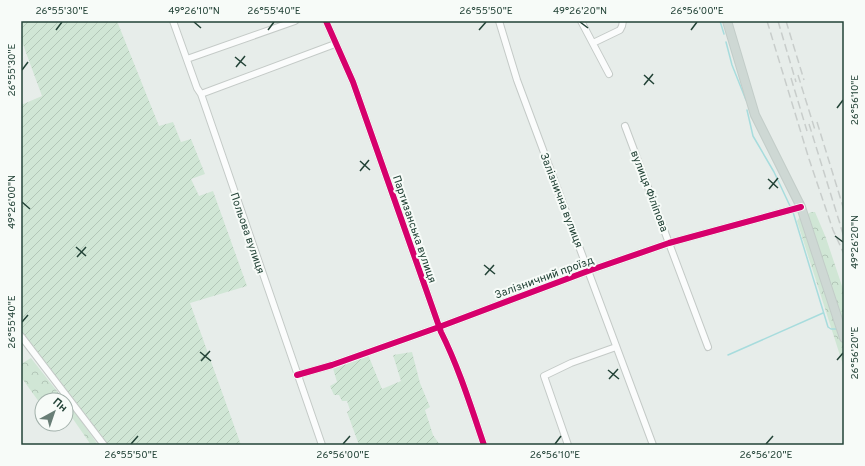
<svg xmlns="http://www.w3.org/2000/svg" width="865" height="466" font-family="Overpass,sans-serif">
  <defs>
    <pattern id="forest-crowns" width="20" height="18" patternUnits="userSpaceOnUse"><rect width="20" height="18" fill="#d0e6d5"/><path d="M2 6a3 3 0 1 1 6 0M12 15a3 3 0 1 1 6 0" fill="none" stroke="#b2c6b7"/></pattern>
    <pattern id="garden-furrows" width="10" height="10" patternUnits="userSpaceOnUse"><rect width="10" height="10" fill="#d0e6d5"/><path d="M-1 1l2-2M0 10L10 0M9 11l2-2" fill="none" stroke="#b2c6b7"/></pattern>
  </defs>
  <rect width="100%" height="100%" fill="#e7edea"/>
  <path fill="url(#forest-crowns)" d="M 811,212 L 815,212 L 826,238 L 844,292 L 844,328 L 809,219 L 808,214 Z
    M 799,218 L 802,219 L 844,346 L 844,368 L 797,221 Z
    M 31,358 L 64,400 L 42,400 L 42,406 L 21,377 L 21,364 Z
    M 71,406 L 98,445 L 91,445 L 73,419 L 66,412 Z"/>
  <path fill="url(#garden-furrows)" d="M 21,21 L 117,21 L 159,126 L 173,122 L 181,142 L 191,139 L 205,174 L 191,179 L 199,196 L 213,191 L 247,286 L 190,303 L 241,445 L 104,445 L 21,336 L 21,105 L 42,96 L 21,39 Z
    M 367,352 L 382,389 L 401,381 L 393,355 L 412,352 L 420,383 L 430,407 L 425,410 L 433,435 L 440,445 L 359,445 L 347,412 L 350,410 L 347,401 L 342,401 L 339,395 L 334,395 L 330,386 L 337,382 L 332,365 Z"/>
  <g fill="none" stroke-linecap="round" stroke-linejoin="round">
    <path stroke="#a7dcdd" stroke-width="1.5" d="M 720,21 L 724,34
      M 726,42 L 732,65 L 746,100
      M 747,110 L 753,136 L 774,172 L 790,206
      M 793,212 L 828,327 L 831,329 L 836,329
      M 728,355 L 823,313"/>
    <g stroke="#c4cac7" stroke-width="8">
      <path id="minor" d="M 173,21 L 197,88 L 201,94 L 322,445
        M 326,21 L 353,82 L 441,332 C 459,368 471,407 484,445
        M 499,21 L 517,80 L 653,445
        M 581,21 L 609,74
        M 593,43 L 620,30 L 622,26 L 623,21
        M 187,59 L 295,21
        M 201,94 L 335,44
        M 625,126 L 708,347
        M 21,336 L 104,445
        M 297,375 L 332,365 L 439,327 L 588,271 L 669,243 L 801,207
        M 568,445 L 544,376 L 571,363 L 616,347"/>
    </g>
    <g stroke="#c2ccc8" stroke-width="10">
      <path id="major" d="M 727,21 L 755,115 L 801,207 L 844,338"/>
    </g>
    <use href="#minor" stroke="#fbfcfc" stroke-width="6"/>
    <use href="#major" stroke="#ced8d4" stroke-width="8"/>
    <path stroke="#c8cdcb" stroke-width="1.5" stroke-dasharray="8 4" stroke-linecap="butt" d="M 767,21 L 809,159 L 833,230 L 844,254
      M 778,21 L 796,82
      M 786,21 L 804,80
      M 798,75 L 815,130
      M 791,78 L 807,131
      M 817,122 L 844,210
      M 809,124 L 844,237"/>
    <g stroke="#f7fbf8" stroke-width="8">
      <path id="cycleway" d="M 326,21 L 353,82 L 441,332 C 459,368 471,407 484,445
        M 297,375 L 332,365 L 439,327 L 588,271 L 669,243 L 801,207"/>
    </g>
    <use href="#cycleway" stroke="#d6006c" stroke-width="6"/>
  </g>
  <path fill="none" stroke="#234337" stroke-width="1.5" d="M 194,22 L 201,28M 580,22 L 588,28M 56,30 L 62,22M 268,30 L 274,22M 479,30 L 486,22M 691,30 L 697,22M 235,57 L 246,66M 236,67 L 245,56M 22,70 L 28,62M 644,75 L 654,84M 644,85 L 653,74M 837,108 L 843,100M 360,161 L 370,170M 360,171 L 369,160M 768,179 L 778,188M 769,189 L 778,178M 22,202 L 30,209M 835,236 L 843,242M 76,247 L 86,256M 77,257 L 86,247M 484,265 L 495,274M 485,275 L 494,265M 22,322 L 28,315M 200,352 L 211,361M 837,360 L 843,353M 201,361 L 210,351M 608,370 L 619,379M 609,379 L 618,369M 131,444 L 138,436M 343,444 L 350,436M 555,444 L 561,436M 766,444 L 773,436"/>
  <g text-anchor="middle" stroke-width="4" stroke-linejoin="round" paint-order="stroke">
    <g font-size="11" fill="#234337" stroke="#f7fbf8">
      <text transform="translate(650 191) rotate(69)" y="4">вулиця Філіпова</text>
      <text transform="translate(562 200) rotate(69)" y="4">Залізнична вулиця</text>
      <text transform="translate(415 229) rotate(71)" y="4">Партизанська вулиця</text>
      <text transform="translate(248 233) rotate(71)" y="4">Польова вулиця</text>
      <text transform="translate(544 277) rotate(-20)" y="4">Залізничний проїзд</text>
    </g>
  </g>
  <rect width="865" height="466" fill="none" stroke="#f7fbf8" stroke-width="44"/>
  <g transform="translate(54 412) rotate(40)"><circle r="19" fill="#f7fbf8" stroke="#a2b1ab"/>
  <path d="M0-3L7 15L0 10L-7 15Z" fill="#687e76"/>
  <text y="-6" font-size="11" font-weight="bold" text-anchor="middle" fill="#234337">Пн</text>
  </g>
  <rect x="22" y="22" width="821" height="422" fill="none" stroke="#234337" stroke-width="1.5"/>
  <g font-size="10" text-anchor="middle" fill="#234337">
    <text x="62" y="14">26°55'30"E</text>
    <text x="194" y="14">49°26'10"N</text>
    <text x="274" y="14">26°55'40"E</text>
    <text x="486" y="14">26°55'50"E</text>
    <text x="580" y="14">49°26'20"N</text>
    <text x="697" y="14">26°56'00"E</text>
    <text transform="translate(11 70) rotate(-90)" y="4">26°55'30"E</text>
    <text transform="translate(854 100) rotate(-90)" y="4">26°56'10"E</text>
    <text transform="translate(11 202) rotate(-90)" y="4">49°26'00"N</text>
    <text transform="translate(854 242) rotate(-90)" y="4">49°26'20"N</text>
    <text transform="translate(11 322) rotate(-90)" y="4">26°55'40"E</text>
    <text transform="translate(854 353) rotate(-90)" y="4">26°56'20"E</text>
    <text x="131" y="458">26°55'50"E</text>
    <text x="343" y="458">26°56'00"E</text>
    <text x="555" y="458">26°56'10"E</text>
    <text x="766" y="458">26°56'20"E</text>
  </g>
</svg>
